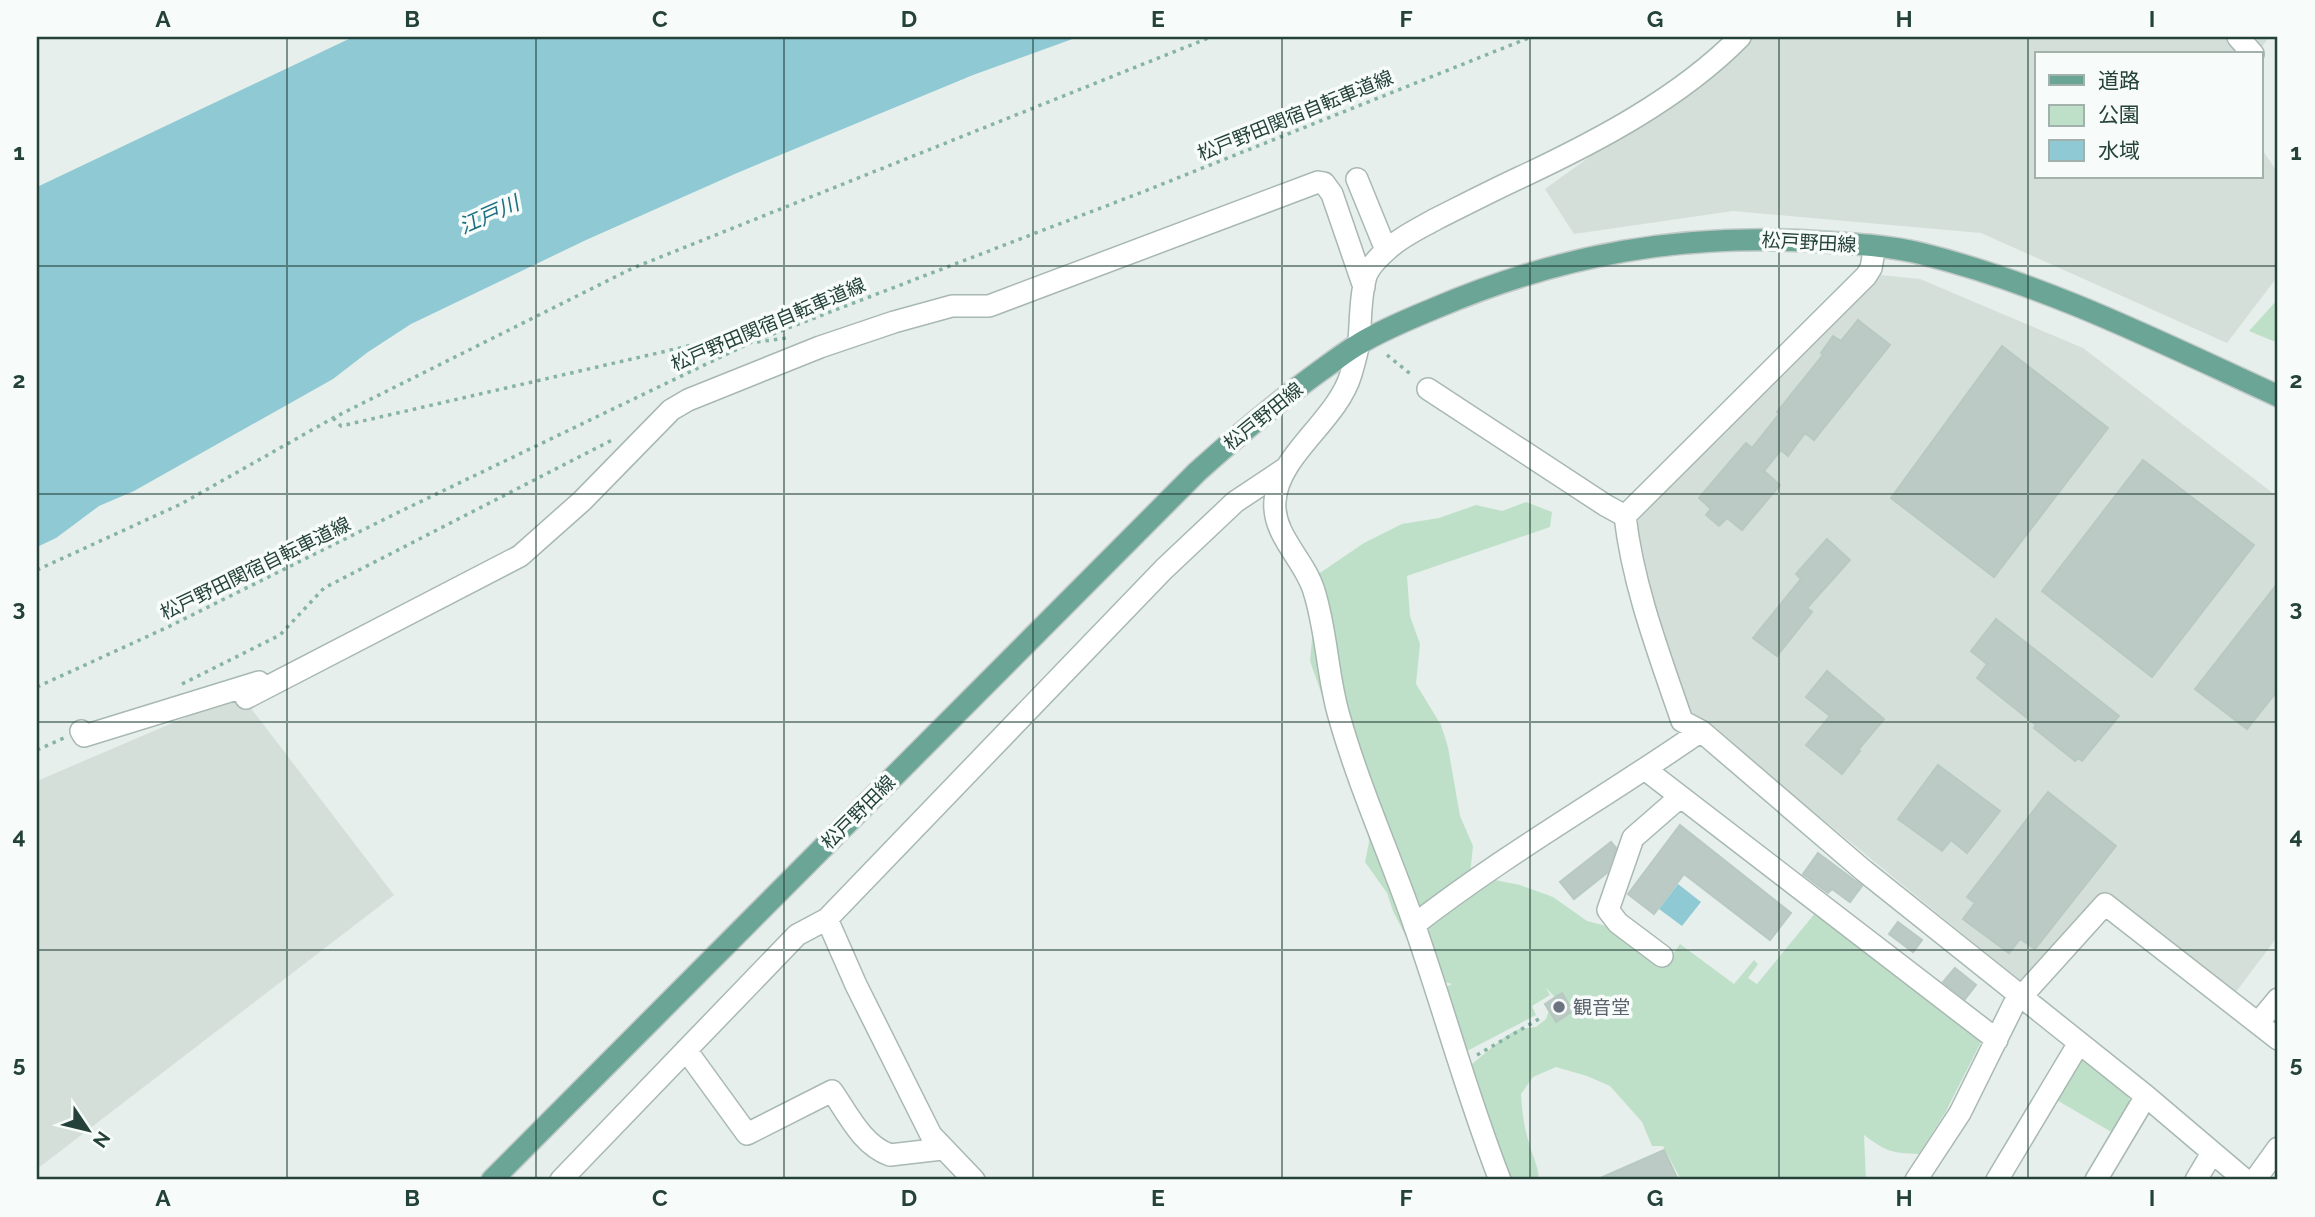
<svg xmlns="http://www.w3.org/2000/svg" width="2315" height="1217" font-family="Raleway,'Noto Sans JP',sans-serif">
  <rect width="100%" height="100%" fill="#e6efeb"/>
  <path fill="#d4dfda" d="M 1755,37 L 2269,37 L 2257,54 L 2037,54 L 2037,177 L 2261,177 L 2261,148 L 2278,173 L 2278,276 L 2227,343 L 1981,233 L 1733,211 L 1574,234 L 1545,189 Z
    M 1880,275 L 1920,279 L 2083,348 L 2278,497 L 2278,936 L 2236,992 L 2104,897 L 2024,984 L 1685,707 L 1631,527 Z
    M 240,694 L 394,895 L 37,1169 L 37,781 Z"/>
  <path fill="#bfe0c8" d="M 2278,299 L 2278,343 L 2249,331 Z
    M 1526,502 L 1552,512 L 1550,527 L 1407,576 L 1410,616 L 1420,644 L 1416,684 L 1441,725 L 1448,747 L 1460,816 L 1473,846 L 1470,875 L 1520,885 L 1553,897 L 1587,921 L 1614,928 L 1666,964 L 1680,944 L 1734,984 L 1754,960 L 1758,964 L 1748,978 L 1757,984 L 1816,912 L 1982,1040 L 1945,1113 L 1919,1154 C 1891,1153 1887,1152 1864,1135 L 1866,1180 L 1681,1180 L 1663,1146 L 1652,1146 L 1642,1122 L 1610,1086 L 1587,1076 L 1556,1067 L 1533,1077 L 1521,1094 C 1522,1111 1524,1127 1529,1143 C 1533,1158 1538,1164 1539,1180 L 1504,1180 L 1467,1068 L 1506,1036 L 1519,1029 L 1536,1027 L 1546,1019 L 1554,996 L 1546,988 L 1550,995 L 1532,1006 L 1536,1015 L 1467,1051 L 1444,988 L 1452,984 L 1426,976 L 1393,911 L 1387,893 L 1365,862 L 1369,842 L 1366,817 L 1358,805 L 1346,772 L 1333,727 L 1310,661 L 1313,627 L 1308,581 L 1364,543 L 1402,524 L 1439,518 L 1476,505 L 1502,511 Z
    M 2081,1056 L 2128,1094 L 2130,1104 L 2113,1133 L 2055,1099 Z"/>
  <path fill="#8ec9d4" d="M 353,37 L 1078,37 L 973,75 L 737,173 L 586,240 L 411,324 L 368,352 L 333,379 L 134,491 L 99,506 L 56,538 L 37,547 L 37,187 Z
    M 1678,884 L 1701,902 L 1682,926 L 1659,909 Z"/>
  <path fill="#bbcac4" stroke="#b8c9c2" stroke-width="2" d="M 1858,320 L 1890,345 L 1814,440 L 1805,433 L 1788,456 L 1781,450 L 1764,471 L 1780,485 L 1742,530 L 1727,518 L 1719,526 L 1706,515 L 1711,509 L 1699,498 L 1746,443 L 1752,448 L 1779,414 L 1777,412 L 1823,355 L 1821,353 L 1833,336 L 1841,341 Z
    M 2002,346 L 2108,428 L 1994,577 L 1891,498 Z
    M 2143,460 L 2254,545 L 2152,677 L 2042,591 Z
    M 1827,539 L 1850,560 L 1807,608 L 1812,612 L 1777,656 L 1753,638 L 1801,579 L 1796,574 Z
    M 2278,583 L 2278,690 L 2247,729 L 2195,689 Z
    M 1996,619 L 2119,716 L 2082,761 L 2078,758 L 2075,761 L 2034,728 L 2036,725 L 1977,678 L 1987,664 L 1971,651 Z
    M 1827,671 L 1884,719 L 1858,750 L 1860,751 L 1842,774 L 1806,745 L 1830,716 L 1806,697 Z
    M 1938,765 L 2000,811 L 1967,853 L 1951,840 L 1942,851 L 1898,819 Z
    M 2048,792 L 2116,846 L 2035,949 L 2020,939 L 2009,953 L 1963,919 L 1975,903 L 1967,897 Z
    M 1680,825 L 1791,913 L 1770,940 L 1684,874 L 1654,914 L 1628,894 Z
    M 1611,842 L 1616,848 L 1607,873 L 1574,899 L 1560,882 Z
    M 1818,853 L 1862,886 L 1850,902 L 1832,889 L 1828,893 L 1803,874 Z
    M 1898,922 L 1922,940 L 1913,952 L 1889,934 Z
    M 1955,968 L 1976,985 L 1965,999 L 1943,982 Z
    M 1562,993 L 1573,1011 L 1556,1022 L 1545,1004 Z
    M 1664,1150 L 1678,1180 L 1596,1180 Z"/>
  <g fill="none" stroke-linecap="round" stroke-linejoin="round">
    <g stroke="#a8b8b2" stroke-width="24">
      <path id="minor" d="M 2238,37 L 2253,54
        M 1357,179 L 1386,250
        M 1428,389 L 1605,505 L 1625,516
        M 1625,516 L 1866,276 L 1871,268 L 1875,246
        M 1625,516 C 1633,586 1659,654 1682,721 L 1701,731
        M 246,698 L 520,556 L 582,501 L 671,410 L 688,400 L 820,347 L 894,322 L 952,306 L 989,306 L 1318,182 L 1324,183 L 1332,194 L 1364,287
        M 81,731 L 84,736 L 259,682
        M 1646,770 L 1997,1040
        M 827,919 L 856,985 L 931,1135 L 974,1180
        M 1414,925 C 1505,854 1606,797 1701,731 L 1863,870 L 2146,1096 L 2245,1180
        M 1662,956 L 1618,923 L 1608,910 L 1633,838 L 1680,797
        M 2022,996 L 2105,904 L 2278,1039
        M 2259,1022 L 2278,999
        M 686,1050 L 747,1134 L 832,1091 C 848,1114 862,1145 890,1155 L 942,1149
        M 561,1180 L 797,935 L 827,919 L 1164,569 L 1235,502 L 1286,468
        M 1500,1180 C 1467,1096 1444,1009 1414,924 C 1390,855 1359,787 1339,716 C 1327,675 1327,632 1314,591 C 1305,560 1272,535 1275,501 C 1278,455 1337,421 1351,374 C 1354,363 1358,351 1359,340 C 1361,319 1360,296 1366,276 C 1369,267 1380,256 1388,249 C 1402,236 1420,228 1436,219 C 1464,205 1491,191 1519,178 C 1596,142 1680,98 1740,37
        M 1916,1180 L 1960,1113 L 2019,994
        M 1997,1180 L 2079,1043
        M 2096,1180 L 2146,1096
        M 2196,1180 L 2212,1153
        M 2255,1180 L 2278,1148"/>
    </g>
    <g stroke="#c2cac8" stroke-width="24">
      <path id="major" d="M 492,1180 L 1197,472 C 1237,436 1277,402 1320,371 C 1333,362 1345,352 1359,344 C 1382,330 1409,319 1433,309 C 1562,254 1684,232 1824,242 C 1857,244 1891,246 1923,254 C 2047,285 2162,343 2278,396"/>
    </g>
    <path stroke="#86b3a5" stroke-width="3.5" stroke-dasharray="3.5 5" stroke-linecap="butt" d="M 757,342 L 787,338
      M 1387,355 L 1413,376
      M 333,418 L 341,426 L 710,341 L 749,342
      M 37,570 L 181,504 L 333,418 L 633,268 L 1211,37
      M 182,684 L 280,635 L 324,588 L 614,439
      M 37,687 L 168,627 L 399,512 L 752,342 L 1145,191 L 1531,37
      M 37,750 L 64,738
      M 1477,1055 L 1539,1019"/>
    <use href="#minor" stroke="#fff" stroke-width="21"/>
    <use href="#major" stroke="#6aa596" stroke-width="21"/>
  </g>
  <path fill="none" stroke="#24423a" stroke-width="2" stroke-opacity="0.55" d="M 287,37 L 287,1180M 536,37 L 536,1180M 784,37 L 784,1180M 1033,37 L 1033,1180M 1282,37 L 1282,1180M 1530,37 L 1530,1180M 1779,37 L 1779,1180M 2028,37 L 2028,1180M 37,266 L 2278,266M 37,494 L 2278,494M 37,722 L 2278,722M 37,950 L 2278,950"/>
  <circle fill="#6b7280" stroke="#f7fbf9" stroke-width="2.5" cx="1559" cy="1007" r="7"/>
  <g text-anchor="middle" stroke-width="7" stroke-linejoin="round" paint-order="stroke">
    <g font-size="19" fill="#24423a" stroke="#f7fbf9">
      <text transform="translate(1295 115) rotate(-22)" y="7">松戸野田関宿自転車道線</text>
      <text transform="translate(1809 242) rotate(3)" y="7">松戸野田線</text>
      <text transform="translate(768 324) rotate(-23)" y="7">松戸野田関宿自転車道線</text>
      <text transform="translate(1263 416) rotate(-39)" y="7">松戸野田線</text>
      <text transform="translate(255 568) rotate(-26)" y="7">松戸野田関宿自転車道線</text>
      <text transform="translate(858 812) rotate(-45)" y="7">松戸野田線</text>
    </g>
    <g font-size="19" fill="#5b616d" stroke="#f7fbf9" text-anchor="start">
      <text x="1573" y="1014">観音堂</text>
    </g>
    <g font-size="21" font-style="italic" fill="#1c6f80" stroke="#f7fbf9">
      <text transform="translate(489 215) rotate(-24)" y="7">江戸川</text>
    </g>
  </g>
  <rect width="2315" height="1217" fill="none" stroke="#f7fbf9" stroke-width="77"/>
  <rect x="2035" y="52" width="228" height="126" fill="#f7fbf9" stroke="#a3b1ad" stroke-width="2"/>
  <rect x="2049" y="75" width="35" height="10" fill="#6aa596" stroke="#a3b1ad" stroke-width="2"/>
  <text x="2098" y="88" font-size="21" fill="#24423a">道路</text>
  <rect x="2049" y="105" width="35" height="21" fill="#bfe0c8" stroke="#a3b1ad" stroke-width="2"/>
  <text x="2098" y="122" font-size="21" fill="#24423a">公園</text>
  <rect x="2049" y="140" width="35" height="21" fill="#8ec9d4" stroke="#a3b1ad" stroke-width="2"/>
  <text x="2098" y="158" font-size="21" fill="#24423a">水域</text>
  <g transform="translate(88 1130) rotate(125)" stroke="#f7fbf9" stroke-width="5" paint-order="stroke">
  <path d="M0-5L12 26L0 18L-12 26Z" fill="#24423a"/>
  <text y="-10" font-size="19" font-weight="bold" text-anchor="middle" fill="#24423a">N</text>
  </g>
  <rect x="38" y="38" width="2238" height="1140" fill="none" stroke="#24423a" stroke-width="2.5"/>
  <g font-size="23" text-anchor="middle" font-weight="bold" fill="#24423a">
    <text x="163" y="27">A</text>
    <text x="412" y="27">B</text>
    <text x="660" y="27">C</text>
    <text x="909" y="27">D</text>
    <text x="1158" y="27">E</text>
    <text x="1406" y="27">F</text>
    <text x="1655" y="27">G</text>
    <text x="1904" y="27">H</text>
    <text x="2152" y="27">I</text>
    <text x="19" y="160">1</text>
    <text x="2296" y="160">1</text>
    <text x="19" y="388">2</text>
    <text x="2296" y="388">2</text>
    <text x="19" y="616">3</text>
    <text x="2296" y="616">3</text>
    <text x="19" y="844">4</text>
    <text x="2296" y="844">4</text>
    <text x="19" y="1072">5</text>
    <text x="2296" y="1072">5</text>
    <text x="163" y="1206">A</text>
    <text x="412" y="1206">B</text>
    <text x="660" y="1206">C</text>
    <text x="909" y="1206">D</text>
    <text x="1158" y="1206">E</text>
    <text x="1406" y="1206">F</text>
    <text x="1655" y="1206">G</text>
    <text x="1904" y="1206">H</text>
    <text x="2152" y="1206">I</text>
  </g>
</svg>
